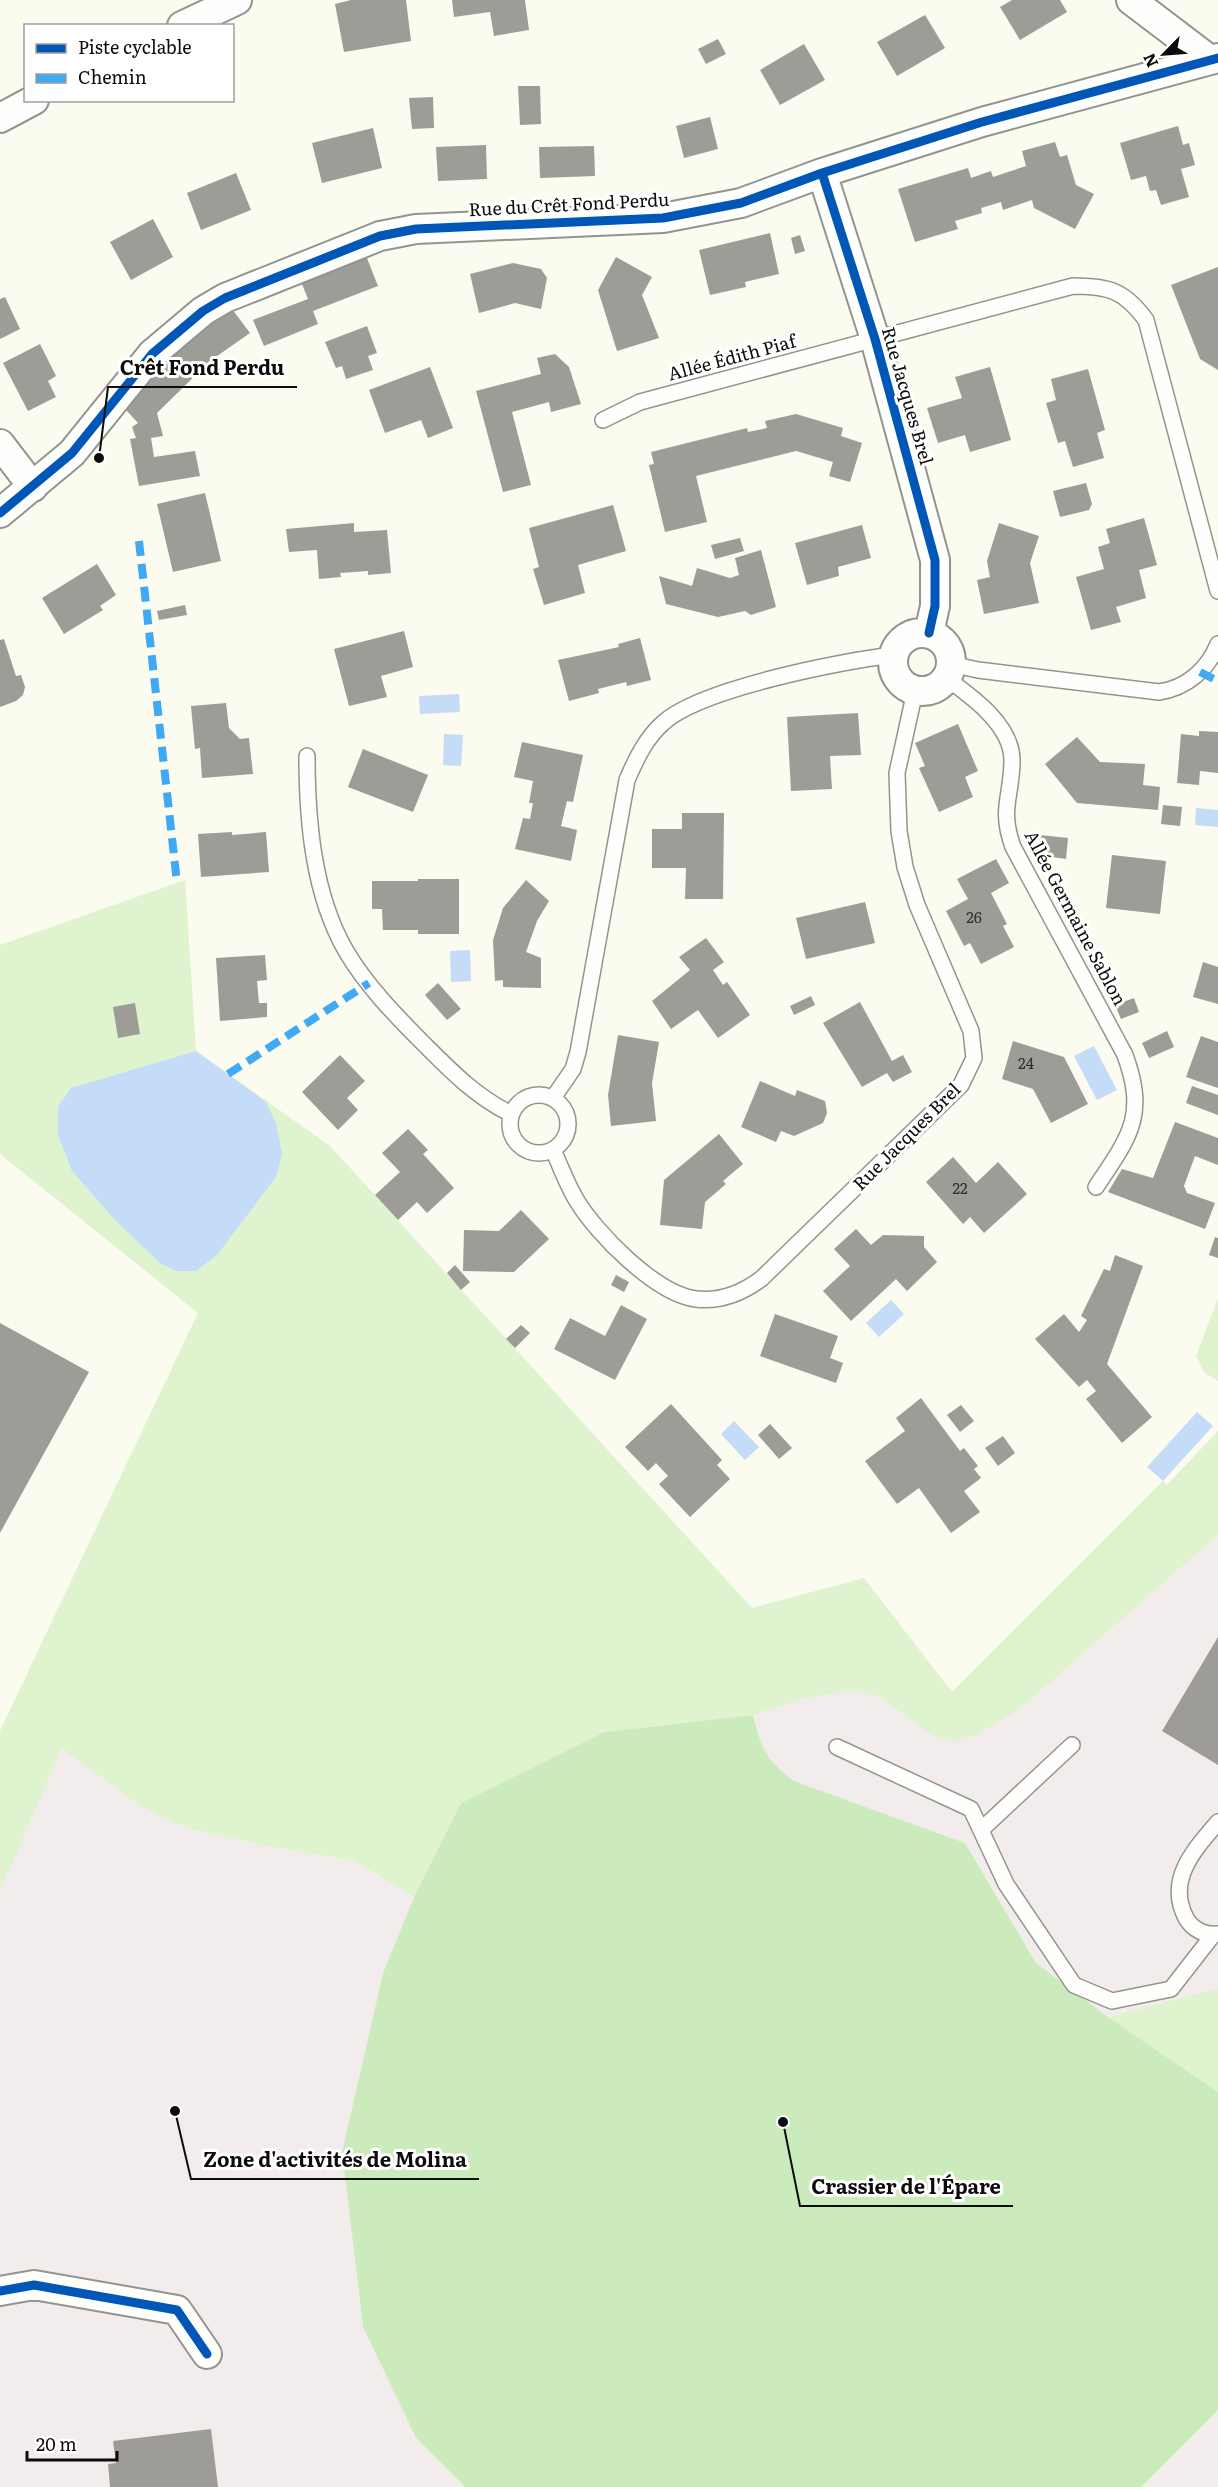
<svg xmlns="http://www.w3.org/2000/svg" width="1218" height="2487" font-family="Literata,serif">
  <rect width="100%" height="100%" fill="#fbfbf0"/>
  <path fill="#f3eced" d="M 1218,1535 L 1218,1988 L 1108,2017 L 1036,1963 L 965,1843 L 794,1781 L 771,1763 L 760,1742 L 753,1715 L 803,1699 L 841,1692 L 861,1691 L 882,1697 L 935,1738 L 1021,1708 Z
    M 62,1747 L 137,1804 L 184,1827 L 261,1845 L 354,1861 L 414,1897 L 383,1973 L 342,2152 L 363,2327 L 416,2438 L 465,2487 L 0,2487 L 0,1892 Z
    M 1218,2410 L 1218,2487 L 1141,2487 Z"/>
  <path fill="#def3ce" d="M 185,880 L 196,1051 L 330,1146 L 752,1608 L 864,1578 L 952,1692 L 1163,1481 L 1167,1485 L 1218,1431 L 1218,1535 L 1021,1708 L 972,1737 L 954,1741 L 935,1738 L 882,1698 L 861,1691 L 841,1692 L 803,1699 L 753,1715 L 604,1732 L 461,1803 L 414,1897 L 354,1861 L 261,1845 L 184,1827 L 137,1804 L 62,1748 L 0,1892 L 0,1731 L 198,1313 L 0,1154 L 0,945 Z
    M 1218,1298 L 1218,1381 L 1204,1372 L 1196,1356 Z
    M 1218,1988 L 1218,2092 L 1108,2017 Z"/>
  <path fill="#ccebbc" d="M 753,1715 C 762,1750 765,1759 794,1781 L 965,1843 L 1036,1963 L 1108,2017 L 1218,2092 L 1218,2410 L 1141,2487 L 465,2487 L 416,2438 L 363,2327 L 342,2152 L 383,1973 L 414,1897 L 461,1803 L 604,1732 Z"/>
  <path fill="#c4dcf8" d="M 459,694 L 460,712 L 420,714 L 419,696 Z
    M 444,734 L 463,735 L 461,766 L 443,765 Z
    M 1196,808 L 1218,810 L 1218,827 L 1195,825 Z
    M 470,950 L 471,981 L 451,982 L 450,951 Z
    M 1094,1046 L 1117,1090 L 1097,1100 L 1074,1056 Z
    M 196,1051 L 266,1102 L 276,1123 L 282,1154 L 276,1177 L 217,1255 L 196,1271 L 177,1271 L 161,1264 L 115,1220 L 72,1171 L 58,1135 L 58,1107 L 71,1088 Z
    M 891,1300 L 904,1314 L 879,1337 L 866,1323 Z
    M 1197,1412 L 1213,1426 L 1163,1481 L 1147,1467 Z
    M 734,1421 L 759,1447 L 745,1460 L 721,1434 Z"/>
  <path fill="#9e9c96" d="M 351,0 L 406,0 L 411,41 L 344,52 L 335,4 Z
    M 452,0 L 525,0 L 529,30 L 494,36 L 490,12 L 454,17 Z
    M 1012,0 L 1060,0 L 1067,12 L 1020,40 L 1000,7 Z
    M 925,15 L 945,48 L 897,76 L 877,42 Z
    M 718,39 L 726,54 L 706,64 L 698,49 Z
    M 804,44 L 825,80 L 780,105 L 760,70 Z
    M 518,86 L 540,86 L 541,124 L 520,125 Z
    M 433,97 L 434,128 L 412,129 L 409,98 Z
    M 710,117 L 718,149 L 684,158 L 676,126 Z
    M 1178,126 L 1183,145 L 1189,143 L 1195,165 L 1181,169 L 1189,197 L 1161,205 L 1156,190 L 1150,191 L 1146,176 L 1131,180 L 1120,143 Z
    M 373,128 L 382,168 L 322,183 L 312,143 Z
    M 1055,142 L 1060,157 L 1067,155 L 1076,185 L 1094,194 L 1075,229 L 1034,208 L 1032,200 L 1003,210 L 1001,202 L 981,208 L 982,213 L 955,221 L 958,229 L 915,242 L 898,189 L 968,168 L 971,178 L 991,171 L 993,177 L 1026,166 L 1022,151 Z
    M 486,145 L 487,179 L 438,181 L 436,147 Z
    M 594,146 L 595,176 L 540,178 L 539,147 Z
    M 236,173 L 251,210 L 201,230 L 187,193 Z
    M 153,219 L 173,257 L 131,280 L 110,242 Z
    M 770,233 L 779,274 L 745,282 L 746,287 L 710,295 L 699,250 Z
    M 800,235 L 805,251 L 795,254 L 791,238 Z
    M 365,253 L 378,286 L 313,311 L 318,324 L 264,346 L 253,320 L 308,299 L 300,279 Z
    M 616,257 L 652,277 L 642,295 L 659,338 L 617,351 L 598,290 Z
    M 513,263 L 541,269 L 547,278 L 541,309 L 515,303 L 479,313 L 470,274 Z
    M 1218,267 L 1218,370 L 1200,359 L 1171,285 Z
    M 5,297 L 20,329 L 0,339 L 0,299 Z
    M 229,305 L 250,333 L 210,361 L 157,413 L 163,436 L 151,438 L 154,457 L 195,451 L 200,476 L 139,486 L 130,439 L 136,438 L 132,427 L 138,423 L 126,410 L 136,388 L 187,338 Z
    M 367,326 L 377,353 L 368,356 L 373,370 L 346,379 L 342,366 L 336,368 L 325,342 Z
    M 40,344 L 56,376 L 48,381 L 56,397 L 28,411 L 3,363 Z
    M 555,354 L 569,367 L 581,404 L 551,412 L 549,402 L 512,412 L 531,485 L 503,492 L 476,391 L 541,374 L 537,358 Z
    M 430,367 L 453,428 L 428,438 L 421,420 L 385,433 L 369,390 Z
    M 990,367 L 1011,440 L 970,452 L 965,435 L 938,443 L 927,408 L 962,398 L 955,377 Z
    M 1088,369 L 1105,430 L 1097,433 L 1104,458 L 1073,467 L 1065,441 L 1058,443 L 1046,403 L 1056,400 L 1051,379 Z
    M 796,414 L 843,428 L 841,436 L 862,443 L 850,482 L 829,476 L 833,462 L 796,451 L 696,476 L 707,522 L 665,532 L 649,465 L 654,464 L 651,452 L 747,428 L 748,432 L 767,428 L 765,421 Z
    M 1086,483 L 1092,504 L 1089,510 L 1060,517 L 1053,491 Z
    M 205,493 L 221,561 L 173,572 L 157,504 Z
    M 613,505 L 626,551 L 578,565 L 585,593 L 544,605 L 533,569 L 539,567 L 529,528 Z
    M 1144,518 L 1157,565 L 1139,570 L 1146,598 L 1116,607 L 1121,622 L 1091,630 L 1076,577 L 1104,569 L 1098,547 L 1110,543 L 1106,529 Z
    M 354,523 L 354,532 L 387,530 L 391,573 L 368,575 L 368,571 L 340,573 L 341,577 L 319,579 L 317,550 L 289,552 L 286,529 Z
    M 999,523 L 1039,536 L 1030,563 L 1039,603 L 984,614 L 977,580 L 990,577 L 987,561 Z
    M 862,525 L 871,558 L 838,567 L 839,576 L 807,585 L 795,543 Z
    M 740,538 L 744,551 L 715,559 L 711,545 Z
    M 761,550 L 776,607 L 751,615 L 745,611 L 718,617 L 666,604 L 659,576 L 692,586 L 697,568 L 730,578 L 739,575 L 735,558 Z
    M 97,564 L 116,595 L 100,606 L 103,610 L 64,634 L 42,598 Z
    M 185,605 L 187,615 L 159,620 L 157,611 Z
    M 404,631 L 413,667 L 381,676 L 387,697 L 349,706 L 334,649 Z
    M 640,638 L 651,680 L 627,686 L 626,682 L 598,689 L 599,693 L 569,701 L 558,660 L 619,647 L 618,644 Z
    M 4,639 L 16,676 L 21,675 L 25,687 L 23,695 L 16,701 L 0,707 L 0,640 Z
    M 226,703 L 229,728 L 240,739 L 249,738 L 253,774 L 202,778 L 200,748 L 195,749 L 191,706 Z
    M 858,713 L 861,755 L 830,756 L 832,789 L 791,791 L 787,717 Z
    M 958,724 L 978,771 L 965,777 L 973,797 L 939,812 L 919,768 L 925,766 L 915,743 Z
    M 1199,731 L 1218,732 L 1218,773 L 1200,771 L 1199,785 L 1177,783 L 1181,734 L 1199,736 Z
    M 1077,737 L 1100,762 L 1145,764 L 1143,785 L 1160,787 L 1158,810 L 1077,803 L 1045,764 Z
    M 522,742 L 583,755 L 573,802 L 567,801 L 561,826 L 577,830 L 571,861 L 515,849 L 523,818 L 530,819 L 533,803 L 529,803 L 533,781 L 514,777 Z
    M 363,749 L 428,775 L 413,812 L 348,787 Z
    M 1163,805 L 1182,807 L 1180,826 L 1161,824 Z
    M 682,813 L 724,813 L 723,899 L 685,899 L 686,868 L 652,868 L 652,829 L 682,829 Z
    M 232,832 L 232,835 L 266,832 L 269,872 L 201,877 L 198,834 Z
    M 1040,835 L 1068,838 L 1066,859 L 1038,855 Z
    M 1112,855 L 1166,861 L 1160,914 L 1106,908 Z
    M 996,859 L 1009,883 L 991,893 L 1007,924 L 1003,926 L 1014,947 L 981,964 L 970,943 L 964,946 L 946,911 L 968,899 L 957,879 Z
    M 418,879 L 459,879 L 459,934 L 418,934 L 418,930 L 383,930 L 382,909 L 372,909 L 372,881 L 418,881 Z
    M 526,880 L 549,901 L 537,921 L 526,952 L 541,958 L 541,988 L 503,987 L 503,980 L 495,981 L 493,940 L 503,908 Z
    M 865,902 L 875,943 L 806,959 L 796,918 Z
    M 706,938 L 724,962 L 713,970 L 723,985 L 727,982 L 750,1015 L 718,1038 L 698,1010 L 671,1029 L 652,1001 L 690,970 L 679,957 Z
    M 265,955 L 267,980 L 257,981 L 259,1003 L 267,1003 L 267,1017 L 220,1021 L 216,958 Z
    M 1203,962 L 1218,967 L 1218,1004 L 1193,997 Z
    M 438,983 L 461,1009 L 447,1020 L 425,995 Z
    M 811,996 L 815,1005 L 794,1015 L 790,1006 Z
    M 1134,998 L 1139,1012 L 1121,1019 L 1115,1005 Z
    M 860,1002 L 892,1061 L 903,1055 L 912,1072 L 893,1082 L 887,1073 L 862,1087 L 823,1023 Z
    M 135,1003 L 140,1034 L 118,1038 L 113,1007 Z
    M 1167,1031 L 1174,1047 L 1149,1058 L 1142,1043 Z
    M 618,1035 L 659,1042 L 652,1083 L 656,1121 L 611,1126 L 608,1095 Z
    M 1201,1036 L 1218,1042 L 1218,1088 L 1186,1077 Z
    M 1013,1041 L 1064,1057 L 1088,1104 L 1051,1123 L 1033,1089 L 1002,1079 Z
    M 340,1055 L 365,1081 L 347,1098 L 358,1110 L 338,1130 L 302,1092 Z
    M 760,1081 L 795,1096 L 797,1090 L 825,1101 L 827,1113 L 823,1123 L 794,1136 L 781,1131 L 776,1142 L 741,1127 Z
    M 1192,1086 L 1218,1095 L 1218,1115 L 1186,1103 Z
    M 1175,1122 L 1218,1138 L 1218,1165 L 1195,1156 L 1184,1186 L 1187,1193 L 1215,1203 L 1205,1229 L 1108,1192 L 1122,1169 L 1153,1178 Z
    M 408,1129 L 428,1150 L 423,1154 L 454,1188 L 427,1213 L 417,1202 L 398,1220 L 375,1195 L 400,1172 L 382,1153 Z
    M 719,1134 L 743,1164 L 723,1181 L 726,1184 L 705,1202 L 702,1229 L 660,1225 L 664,1180 Z
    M 953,1157 L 976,1183 L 998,1162 L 1027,1194 L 984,1233 L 970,1217 L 963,1224 L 926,1182 Z
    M 521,1210 L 549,1239 L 514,1272 L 463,1271 L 464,1230 L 499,1231 Z
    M 856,1229 L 871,1245 L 883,1235 L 924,1236 L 924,1247 L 937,1262 L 907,1291 L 896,1279 L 851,1321 L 823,1291 L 850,1266 L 834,1249 Z
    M 1215,1237 L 1218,1238 L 1218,1258 L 1209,1255 Z
    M 1115,1255 L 1143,1266 L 1107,1364 L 1152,1417 L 1122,1443 L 1086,1399 L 1096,1391 L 1087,1380 L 1079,1387 L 1035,1339 L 1064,1314 L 1079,1332 L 1087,1320 L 1081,1316 L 1104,1269 L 1110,1271 Z
    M 455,1265 L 470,1282 L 461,1290 L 447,1273 Z
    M 616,1275 L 629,1282 L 624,1292 L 611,1285 Z
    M 621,1305 L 647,1319 L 615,1380 L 554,1349 L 570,1318 L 605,1336 Z
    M 775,1314 L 838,1336 L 830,1358 L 843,1363 L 836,1383 L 760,1356 Z
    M 0,1323 L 89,1372 L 0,1533 Z
    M 521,1325 L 530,1333 L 515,1348 L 506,1339 Z
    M 921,1398 L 960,1451 L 964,1448 L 978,1466 L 974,1469 L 981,1478 L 964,1491 L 980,1512 L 951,1533 L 919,1488 L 897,1504 L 865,1461 L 905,1431 L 896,1418 Z
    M 671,1404 L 722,1460 L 717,1465 L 730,1479 L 690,1517 L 659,1484 L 668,1476 L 656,1463 L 648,1471 L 625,1447 Z
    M 961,1405 L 974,1421 L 960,1432 L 947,1415 Z
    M 770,1424 L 792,1448 L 779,1459 L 758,1435 Z
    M 1003,1436 L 1015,1453 L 998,1466 L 985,1448 Z
    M 1218,1637 L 1218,1765 L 1162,1731 Z
    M 211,2429 L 218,2487 L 110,2487 L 108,2464 L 116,2463 L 113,2441 Z"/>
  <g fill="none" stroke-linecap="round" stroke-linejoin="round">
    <g stroke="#94948f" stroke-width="18">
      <path id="lane" d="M 603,420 L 640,402 L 1073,286 C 1108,286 1124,290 1146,320 L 1218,591
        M 951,664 L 978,670 L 1159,692 C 1187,688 1208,669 1218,644
        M 946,678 C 971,696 1012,725 1012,760 C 1012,797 999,808 1013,847 L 1125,1055 C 1147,1116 1130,1136 1096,1187
        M 307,756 C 307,820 313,894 346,951 C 366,985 395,1015 423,1043 C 451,1071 475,1096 511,1114
        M510 1124a29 29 0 1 1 58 0a29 29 0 1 1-58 0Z
        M 553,1098 L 573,1069 L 578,1052 L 627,780 C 636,759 646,738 663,723 C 699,689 842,661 893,655
        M 553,1150 C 561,1167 567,1185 577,1201 C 597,1234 656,1294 696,1299 C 721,1302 742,1293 761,1279 L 961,1085 L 974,1058 L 971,1031 L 917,905 L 905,867 L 899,831 L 897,773 L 915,691
        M 837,1747 L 971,1809 L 1006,1884 L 1074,1985 L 1112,2001 L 1171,1989 L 1213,1935
        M 1218,1822 C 1194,1850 1166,1880 1186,1918 C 1192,1929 1205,1936 1218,1934
        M 981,1830 L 1072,1745"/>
    </g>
    <g stroke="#94948f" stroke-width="32">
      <path id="street" d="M 1131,0 L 1210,60
        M 182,26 L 237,0
        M 0,118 L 34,100
        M 822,173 L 875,339 L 935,560 L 935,606 L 929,633
        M 0,444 L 33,487
        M 0,513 L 72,453 L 152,354 L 203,311 L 225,298 L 380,236 L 416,229 L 663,218 L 741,203 L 822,173 L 982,122 L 1218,58
        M893 662a29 29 0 1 1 58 0a29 29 0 1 1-58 0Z
        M 0,2291 L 34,2285 L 177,2310 L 207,2354"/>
    </g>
    <use href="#lane" stroke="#fefefd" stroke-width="15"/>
    <use href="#street" stroke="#fefefd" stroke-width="28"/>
    <path stroke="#3fa9f5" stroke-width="8" stroke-dasharray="15 8" stroke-linecap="butt" d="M 139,541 L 177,883
      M 1200,672 L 1218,681
      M 228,1074 L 369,983"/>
    <g stroke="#fff" stroke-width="13">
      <path id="cycleway" d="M 822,173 L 875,339 L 935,560 L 935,606 L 929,633
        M 0,513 L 72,453 L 152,354 L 203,311 L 225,298 L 380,236 L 416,229 L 663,218 L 741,203 L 822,173 L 982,122 L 1218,58
        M 0,2291 L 34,2285 L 177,2310 L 207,2354"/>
    </g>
    <use href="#cycleway" stroke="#0057b8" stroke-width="9"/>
  </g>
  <g text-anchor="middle" stroke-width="6" stroke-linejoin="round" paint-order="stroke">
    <g font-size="15" fill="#30302e">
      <text x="974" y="923">26</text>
      <text x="1026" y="1069">24</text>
      <text x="960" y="1194">22</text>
    </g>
    <g font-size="18" fill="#0c0c0c" stroke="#fff">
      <text transform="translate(569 205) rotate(-3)" y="6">Rue du Crêt Fond Perdu</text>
      <text transform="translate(732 358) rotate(-15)" y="6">Allée Édith Piaf</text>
      <text transform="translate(907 396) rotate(74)" y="6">Rue Jacques Brel</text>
      <text transform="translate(1075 918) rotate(62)" y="6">Allée Germaine Sablon</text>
      <text transform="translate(907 1137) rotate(-45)" y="6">Rue Jacques Brel</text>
    </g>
  </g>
  <path fill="none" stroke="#0c0c0c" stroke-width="2" d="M99 458L108 387H297M175 2111L191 2179H479M783 2122L800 2206H1013"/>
  <g fill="#0c0c0c" stroke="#fff" stroke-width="2">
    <circle cx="99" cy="458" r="6"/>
    <circle cx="175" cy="2111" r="6"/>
    <circle cx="783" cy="2122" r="6"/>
  </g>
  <g font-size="20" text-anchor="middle" font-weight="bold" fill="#0c0c0c" stroke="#fff" stroke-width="6" stroke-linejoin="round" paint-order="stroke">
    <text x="202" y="375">Crêt Fond Perdu</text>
    <text x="335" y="2167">Zone d'activités de Molina</text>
    <text x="906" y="2194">Crassier de l'Épare</text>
  </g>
  <rect x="24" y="24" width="210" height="78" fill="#ffffff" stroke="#9e9e9e" stroke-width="1.5"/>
  <rect x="36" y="44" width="30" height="9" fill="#0057b8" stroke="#9e9e9e" stroke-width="1.5"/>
  <text x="78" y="54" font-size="18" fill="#0c0c0c">Piste cyclable</text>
  <rect x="36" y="74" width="30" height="9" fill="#3fa9f5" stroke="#9e9e9e" stroke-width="1.5"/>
  <text x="78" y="84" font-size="18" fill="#0c0c0c">Chemin</text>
  <g transform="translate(1164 54) rotate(245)" stroke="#ffffff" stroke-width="4.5" paint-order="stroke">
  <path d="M0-4.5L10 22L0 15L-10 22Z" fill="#0c0c0c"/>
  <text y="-9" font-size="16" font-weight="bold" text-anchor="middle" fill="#0c0c0c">N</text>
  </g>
  <path d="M27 2451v9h90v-9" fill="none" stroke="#0c0c0c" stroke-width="3"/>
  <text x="36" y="2451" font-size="18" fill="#0c0c0c" stroke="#ffffff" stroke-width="4.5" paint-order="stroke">20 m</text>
</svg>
